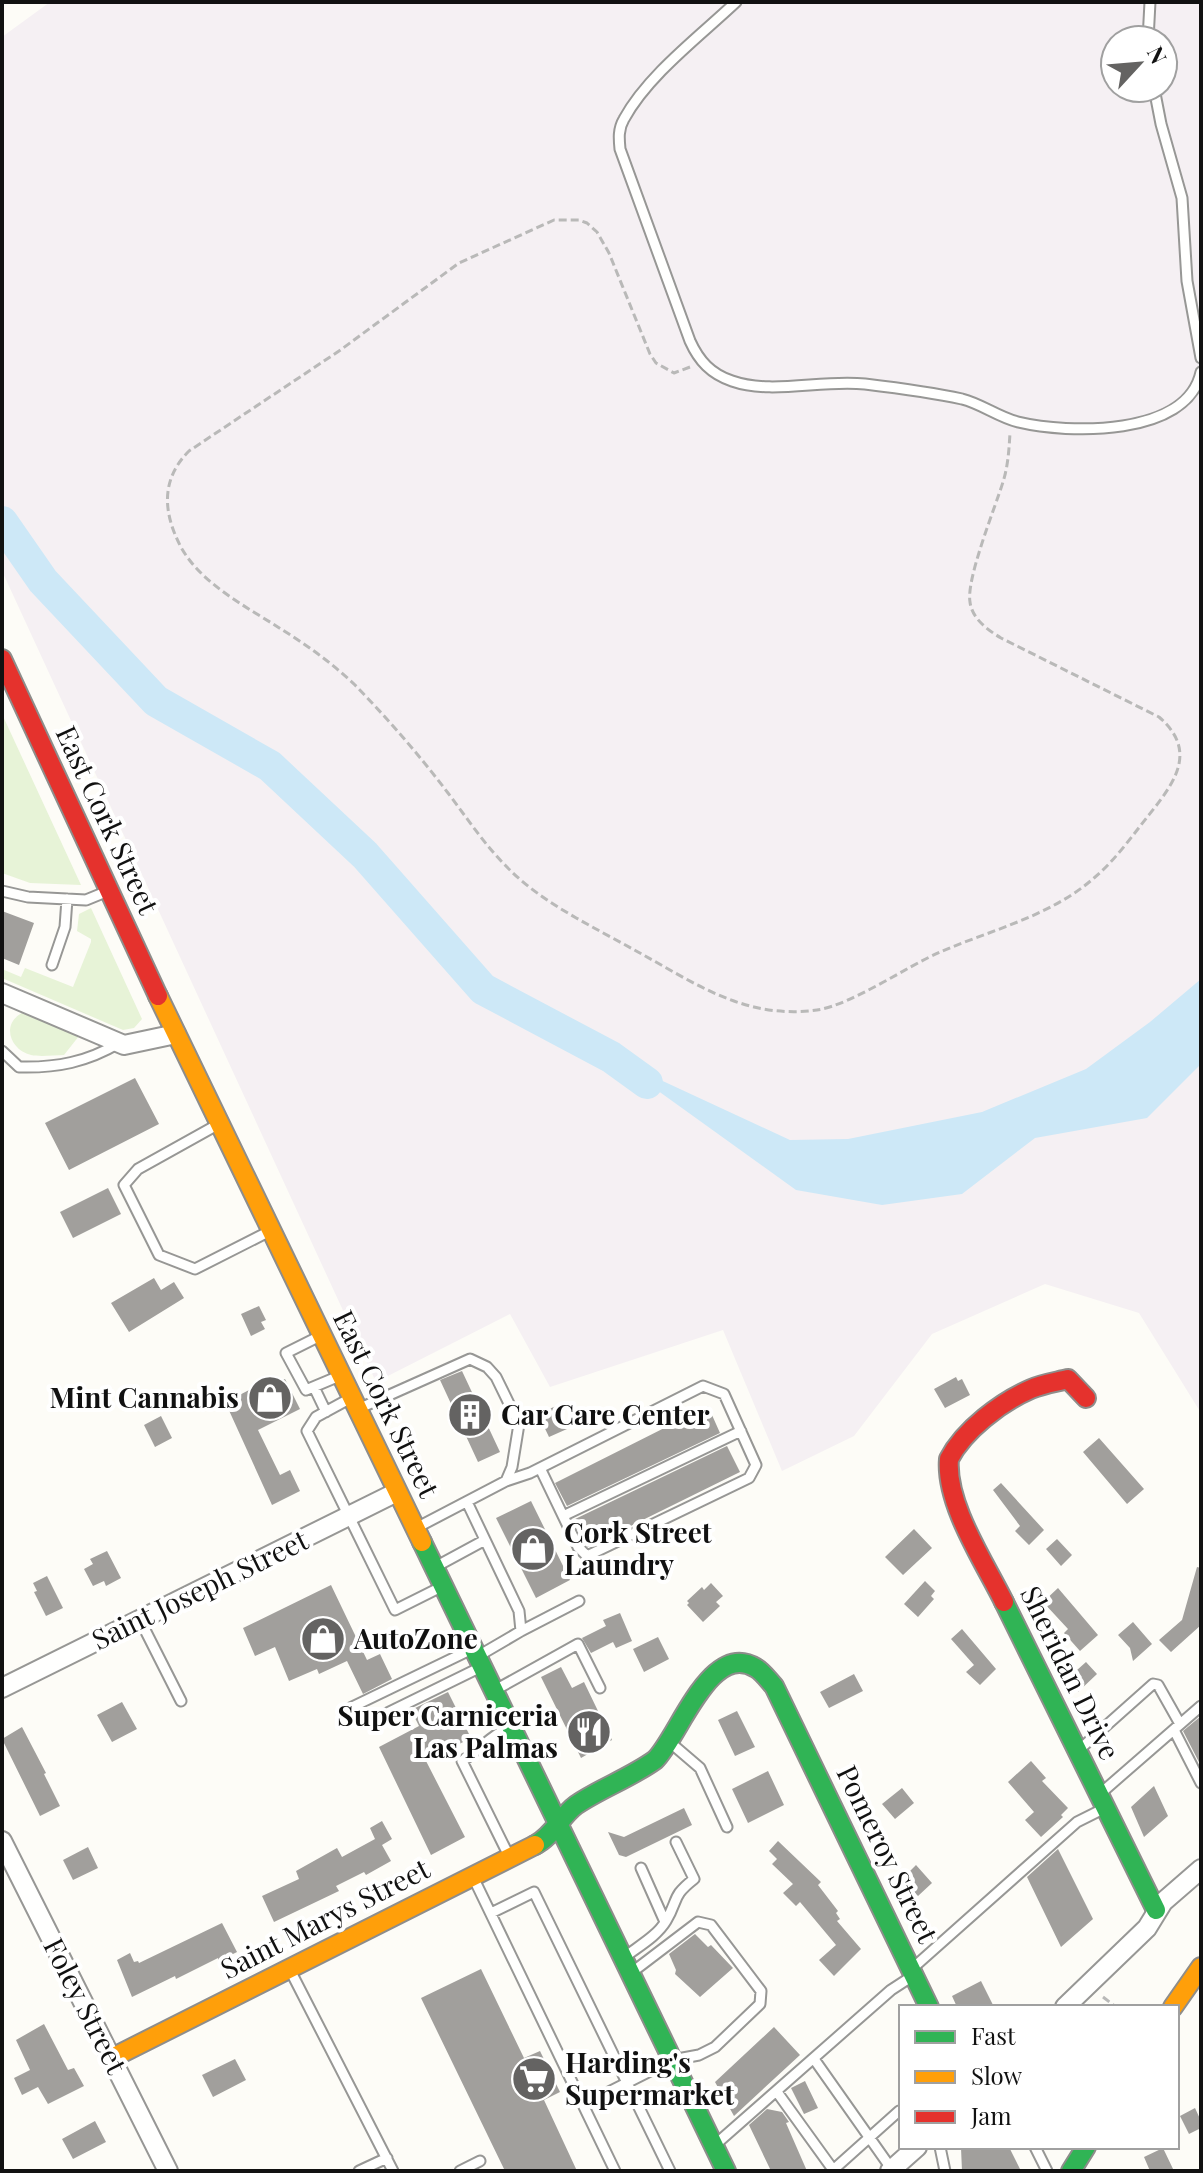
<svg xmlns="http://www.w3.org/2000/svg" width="1203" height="2173" font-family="'Playfair Display',serif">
  <rect width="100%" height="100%" fill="#fdfcf7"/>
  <path fill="#f5f0f3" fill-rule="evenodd" d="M 50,2 L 1201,2 L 1201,1413 L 1139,1313 L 1045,1284 L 932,1334 L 854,1436 L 782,1471 L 723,1330 L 550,1387 L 510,1314 L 376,1382 L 2,571 L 2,37 ZM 1115,40 L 1163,40 L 1163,88 L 1115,88 Z"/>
  <path fill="#e7f3d7" d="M 2,714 L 81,885 L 30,883 L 2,873 Z
    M 91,908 L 142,1019 L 134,1028 L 123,1030 L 2,978 L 2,969 L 21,977 L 25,968 L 73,987 L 91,942 L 91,939 L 77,931 L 79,914 Z
    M 24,1012 L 31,1014 L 79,1036 L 64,1055 C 54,1055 41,1057 31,1055 C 10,1050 0,1023 24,1012 Z"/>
  <path fill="#cde8f7" d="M 1201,979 L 1201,1064 L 1147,1118 L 1035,1138 L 962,1194 L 882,1205 L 796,1190 L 611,1057 L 790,1140 L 848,1139 L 982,1112 L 1086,1069 L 1150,1022 Z"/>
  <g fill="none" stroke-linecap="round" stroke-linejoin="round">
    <path stroke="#cde8f7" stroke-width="32" d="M 2,522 L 43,581 L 156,701 L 270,766 L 365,855 L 483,989 L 611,1057 L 647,1083"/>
  </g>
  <path fill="#a19f9c" d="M 2,911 L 34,923 L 19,965 L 2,958 Z
    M 135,1078 L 159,1124 L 69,1170 L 45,1123 Z
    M 108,1188 L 121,1214 L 73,1238 L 60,1212 Z
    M 154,1278 L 161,1290 L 174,1282 L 184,1298 L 129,1332 L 111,1303 Z
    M 259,1306 L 266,1320 L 261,1322 L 265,1329 L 251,1336 L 241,1314 Z
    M 462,1371 L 500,1452 L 478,1462 L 440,1380 Z
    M 956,1377 L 958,1381 L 962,1379 L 970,1395 L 945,1408 L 934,1389 Z
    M 285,1379 L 300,1409 L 258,1430 L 280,1475 L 290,1470 L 300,1491 L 272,1505 L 227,1406 L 230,1405 L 228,1401 L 251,1389 L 254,1394 Z
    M 556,1406 L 567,1429 L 549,1437 L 538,1414 Z
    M 708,1406 L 720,1433 L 567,1506 L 555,1483 Z
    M 161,1416 L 172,1438 L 155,1447 L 144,1425 Z
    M 1099,1438 L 1144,1489 L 1127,1504 L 1083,1452 Z
    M 727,1446 L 740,1472 L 588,1547 L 584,1543 L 573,1520 Z
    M 1001,1483 L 1044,1530 L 1029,1545 L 1015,1531 L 1020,1526 L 993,1490 Z
    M 531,1501 L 570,1580 L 536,1598 L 496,1518 Z
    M 914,1529 L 932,1548 L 903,1575 L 885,1557 Z
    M 1057,1539 L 1072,1555 L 1061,1566 L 1046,1549 Z
    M 107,1551 L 121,1578 L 106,1586 L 104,1581 L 93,1586 L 84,1569 L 93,1564 L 90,1559 Z
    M 1197,1567 L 1201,1568 L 1201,1625 L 1171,1652 L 1159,1640 L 1182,1620 Z
    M 47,1576 L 63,1608 L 46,1616 L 34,1592 L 37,1591 L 33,1583 Z
    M 925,1581 L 935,1591 L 931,1596 L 934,1599 L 918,1617 L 904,1604 Z
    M 711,1583 L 723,1596 L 716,1602 L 720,1606 L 703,1622 L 687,1605 L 689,1603 L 687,1601 L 702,1587 L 704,1590 Z
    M 331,1585 L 367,1660 L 380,1654 L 392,1679 L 363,1694 L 347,1661 L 319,1674 L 317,1669 L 289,1681 L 275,1647 L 255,1656 L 243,1628 Z
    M 1058,1588 L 1098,1635 L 1080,1651 L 1064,1633 L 1068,1629 L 1043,1602 Z
    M 620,1613 L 632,1641 L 616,1648 L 613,1642 L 591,1653 L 582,1638 L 606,1626 L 603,1620 Z
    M 1133,1622 L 1152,1644 L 1133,1661 L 1130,1648 L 1118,1635 Z
    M 962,1629 L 996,1669 L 980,1685 L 966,1672 L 974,1665 L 951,1639 Z
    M 658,1637 L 669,1659 L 644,1672 L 633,1649 Z
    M 1086,1662 L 1097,1674 L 1078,1692 L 1067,1679 Z
    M 561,1667 L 572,1688 L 584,1682 L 612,1740 L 581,1758 L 541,1677 Z
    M 854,1674 L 863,1691 L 829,1708 L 820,1692 Z
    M 448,1692 L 471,1738 L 426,1761 L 465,1837 L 431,1855 L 379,1747 L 419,1726 L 411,1710 Z
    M 122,1702 L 137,1729 L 112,1742 L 97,1715 Z
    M 737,1711 L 755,1747 L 735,1756 L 718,1720 Z
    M 1201,1716 L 1201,1766 L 1183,1731 Z
    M 22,1727 L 46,1773 L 44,1774 L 60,1806 L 40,1816 L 2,1739 Z
    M 1031,1761 L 1046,1778 L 1042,1781 L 1068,1808 L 1061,1815 L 1063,1817 L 1041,1837 L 1025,1820 L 1034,1812 L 1008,1782 Z
    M 768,1771 L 784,1805 L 748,1823 L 732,1789 Z
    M 1154,1786 L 1168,1816 L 1144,1837 L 1131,1807 Z
    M 902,1788 L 914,1803 L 895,1819 L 882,1804 Z
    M 684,1808 L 692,1825 L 626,1857 L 619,1855 L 608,1832 L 624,1837 Z
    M 382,1821 L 392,1839 L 382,1845 L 391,1861 L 366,1875 L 364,1872 L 336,1886 L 339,1891 L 274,1922 L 262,1896 L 299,1879 L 296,1871 L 337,1848 L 342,1857 L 375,1839 L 370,1828 Z
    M 778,1841 L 821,1882 L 818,1885 L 838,1911 L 836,1913 L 840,1919 L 837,1921 L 861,1949 L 834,1976 L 819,1960 L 836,1945 L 800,1902 L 796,1906 L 783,1893 L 793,1884 L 772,1864 L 777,1859 L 769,1851 Z
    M 88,1847 L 98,1868 L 73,1880 L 63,1860 Z
    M 1058,1849 L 1093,1919 L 1061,1947 L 1027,1877 Z
    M 916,1865 L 932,1883 L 918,1896 L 902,1879 Z
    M 222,1923 L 237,1952 L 219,1961 L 218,1958 L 176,1979 L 175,1976 L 132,1997 L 117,1960 L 130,1953 L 134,1962 L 138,1961 L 139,1963 Z
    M 695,1934 L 708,1947 L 711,1945 L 733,1968 L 700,1997 L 675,1974 L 676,1970 L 669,1954 Z
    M 481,1969 L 524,2058 L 540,2051 L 560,2092 L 544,2100 L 577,2171 L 505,2171 L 421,1998 Z
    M 981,1981 L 994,2007 L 957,2007 L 952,1996 Z
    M 44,2024 L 68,2070 L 74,2068 L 84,2086 L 48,2104 L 38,2087 L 22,2095 L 14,2078 L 30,2070 L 16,2040 Z
    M 774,2027 L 800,2055 L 734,2116 L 715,2082 Z
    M 235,2059 L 246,2080 L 213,2097 L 202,2075 Z
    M 805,2081 L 818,2108 L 804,2114 L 791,2088 Z
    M 1195,2108 L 1201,2121 L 1201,2128 L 1189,2134 L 1180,2116 Z
    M 767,2109 L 782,2112 L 789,2122 L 786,2123 L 807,2171 L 771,2171 L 749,2125 Z
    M 95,2121 L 106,2142 L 73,2159 L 62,2139 Z
    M 1009,2147 L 1021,2171 L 962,2171 L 961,2148 Z
    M 1163,2148 L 1174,2171 L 1150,2171 L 1144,2157 Z"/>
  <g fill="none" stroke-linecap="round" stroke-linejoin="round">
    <g stroke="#979795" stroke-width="13">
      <path id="lane" d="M 736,2 C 700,36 648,75 624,119 C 618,129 619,139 620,149 L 690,341 C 699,361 711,374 732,381 C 772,395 822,379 865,384 C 898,388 930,392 962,399 C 982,404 998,417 1018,422 C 1068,434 1187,437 1201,372
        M 1148,40 L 1150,2
        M 1154,88 L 1161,124 L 1182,198 L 1187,281 L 1201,358
        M 2,891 L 28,897 L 86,900 L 108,891
        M 52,965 L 65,927 L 67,899
        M 2,1051 L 19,1067 C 57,1068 87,1062 119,1043
        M 217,1125 L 138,1169 L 124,1185 L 159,1255 L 195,1269 L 268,1232
        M 318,1337 L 286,1353 L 306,1390 L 337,1377
        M 314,1387 L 326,1412
        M 349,1399 L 316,1417 L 307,1431 L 395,1610 L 441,1587
        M 358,1409 L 470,1359 L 487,1367 L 496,1377 L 519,1424 L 512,1467 L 506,1481 L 418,1527
        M 506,1481 L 530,1473 L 703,1386 L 724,1394 L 756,1465 L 749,1478 L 587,1556 L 578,1547 L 540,1468
        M 467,1502 L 519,1611 L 521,1631 L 480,1655
        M 563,1516 L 741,1431
        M 437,1566 L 485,1540
        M 140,1620 L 181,1701
        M 521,1631 L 579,1601
        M 497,1689 L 578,1644 L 600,1688
        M 350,1708 L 470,1650
        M 379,1717 L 479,1668
        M 1174,1730 L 1201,1783
        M 672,1744 L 700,1768 L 727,1827
        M 481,1749 L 500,1751 L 516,1744
        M 1080,1749 L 1153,1684 L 1158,1685 L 1180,1724
        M 1101,1793 L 1201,1706
        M 508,1854 L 462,1761 C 479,1751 490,1736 508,1728
        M 641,1868 L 665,1922
        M 474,1879 L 615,2171
        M 491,1913 L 534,1892 L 670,2171
        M 626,1956 C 639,1946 657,1936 666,1921 C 679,1899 671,1897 694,1879 L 676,1842
        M 914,1967 L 1077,1822 L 1105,1808
        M 290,1970 L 393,2171
        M 814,2059 L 893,2171
        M 777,2092 L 834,2171
        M 583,2105 L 672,2060 L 699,2055 L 715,2047 L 760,2004 L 761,1991 L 711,1925 L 698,1922 L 631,1973
        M 716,2144 L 891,1990 L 911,1977
        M 940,2147 L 945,2171
        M 1035,2147 L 1047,2171
        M 833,2170 L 899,2111 L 901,2112
        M 359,2171 L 387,2158
        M 460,2171 L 480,2161"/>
    </g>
    <g stroke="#979795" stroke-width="22">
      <path id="street" d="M 2,993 L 124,1045 L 176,1034
        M 2,1688 L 397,1492
        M 2,1841 L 168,2171
        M 1065,2007 L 1147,1928 L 1163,1902 L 1201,1869
        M 890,2171 L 917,2147"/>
    </g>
    <g stroke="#8e8d8b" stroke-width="22">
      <path id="fast" d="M 422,1542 L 726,2171
        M 1004,1602 L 1156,1910
        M 535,1845 C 552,1837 561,1816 576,1805 C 601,1788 630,1778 655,1760 C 679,1737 710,1640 756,1668 C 763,1672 769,1681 774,1686 L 929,2007
        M 1071,2171 L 1086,2147"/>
    </g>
    <g stroke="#8e8d8b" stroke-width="22">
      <path id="slow" d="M 158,996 L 422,1542
        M 1173,2007 L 1201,1967
        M 112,2058 L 535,1845"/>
    </g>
    <g stroke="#8e8d8b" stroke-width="22">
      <path id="jam" d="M 2,659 L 158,996
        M 1004,1602 C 985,1563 945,1504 949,1459 C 964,1430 1001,1402 1031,1389 C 1042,1384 1056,1382 1068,1379 L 1086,1398"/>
    </g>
    <path stroke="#b9b9b8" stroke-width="3" stroke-dasharray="8 4" stroke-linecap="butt" d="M 690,367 L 674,373 L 656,363 L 650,354 L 609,253 L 597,232 L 587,223 L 579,220 L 554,220 L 459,263 L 339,351 L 189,451 C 160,480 163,514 182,549 C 203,585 247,607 281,629 C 307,645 333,664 355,685 C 388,719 420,756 448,793 C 467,818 484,844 506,866 C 541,903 594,927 638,952 C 675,972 712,997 754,1007 C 774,1012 797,1013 817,1010 C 851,1005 906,967 940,952 C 991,930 1051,916 1094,878 C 1112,863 1127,843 1141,825 C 1168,790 1203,755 1159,717 L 1001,638 C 988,630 972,619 970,602 C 966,579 995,508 1003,482 C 1008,466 1009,450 1010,433
      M 1103,1997 L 1116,2007"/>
    <use href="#lane" stroke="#fffffe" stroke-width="9"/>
    <use href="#street" stroke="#fffffe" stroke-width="18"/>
    <use href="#fast" stroke="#30b455" stroke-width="18"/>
    <use href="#slow" stroke="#ff9f0a" stroke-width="18"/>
    <use href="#jam" stroke="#e5322d" stroke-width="18"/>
  </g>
  <defs>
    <g id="shop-disc" transform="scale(2.3)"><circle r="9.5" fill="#646362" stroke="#fff"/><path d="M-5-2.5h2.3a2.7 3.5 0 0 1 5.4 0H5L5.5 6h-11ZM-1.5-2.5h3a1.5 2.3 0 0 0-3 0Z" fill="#fff"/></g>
    <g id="building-disc" transform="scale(2.3)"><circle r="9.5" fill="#646362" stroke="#fff"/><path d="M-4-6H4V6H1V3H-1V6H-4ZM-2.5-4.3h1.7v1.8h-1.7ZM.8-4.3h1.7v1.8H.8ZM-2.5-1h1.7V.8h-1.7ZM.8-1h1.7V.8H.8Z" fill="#fff"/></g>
    <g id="restaurant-disc" transform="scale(2.3)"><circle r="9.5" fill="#646362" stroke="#fff"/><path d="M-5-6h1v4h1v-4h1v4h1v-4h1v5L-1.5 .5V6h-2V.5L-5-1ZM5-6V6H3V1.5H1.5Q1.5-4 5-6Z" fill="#fff"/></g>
    <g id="supermarket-disc" transform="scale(2.3)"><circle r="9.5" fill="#646362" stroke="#fff"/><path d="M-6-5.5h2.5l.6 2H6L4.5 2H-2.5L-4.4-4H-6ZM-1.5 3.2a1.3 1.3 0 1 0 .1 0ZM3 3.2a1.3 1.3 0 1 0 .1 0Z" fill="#fff"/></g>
  </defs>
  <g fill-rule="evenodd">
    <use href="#shop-disc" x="270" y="1398"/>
    <use href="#building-disc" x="470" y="1415"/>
    <use href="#shop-disc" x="533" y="1549"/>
    <use href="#shop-disc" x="323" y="1639"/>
    <use href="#restaurant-disc" x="589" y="1732"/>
    <use href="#supermarket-disc" x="534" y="2079"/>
  </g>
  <g text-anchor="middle" stroke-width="8" stroke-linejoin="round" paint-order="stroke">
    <g font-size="28" fill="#111" stroke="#fff">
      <text transform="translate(107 820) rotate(65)" y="10">East Cork Street</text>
      <text transform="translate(386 1404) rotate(64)" y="10">East Cork Street</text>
      <text transform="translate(200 1590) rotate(-26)" y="10">Saint Joseph Street</text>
      <text transform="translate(1070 1673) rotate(64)" y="10">Sheridan Drive</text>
      <text transform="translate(887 1854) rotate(64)" y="10">Pomeroy Street</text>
      <text transform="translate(325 1919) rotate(-27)" y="10">Saint Marys Street</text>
      <text transform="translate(85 2006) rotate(63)" y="10">Foley Street</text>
    </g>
    <g font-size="28" font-weight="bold" fill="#111" stroke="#fff" text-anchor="start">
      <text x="239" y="1408" text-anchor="end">Mint Cannabis</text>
      <text x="501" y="1425">Car Care Center</text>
      <text x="564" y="1543">Cork Street<tspan x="564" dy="32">Laundry</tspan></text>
      <text x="354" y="1649">AutoZone</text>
      <text x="558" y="1726" text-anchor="end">Super Carniceria<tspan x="558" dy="32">Las Palmas</tspan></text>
      <text x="565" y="2073">Harding's<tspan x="565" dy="32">Supermarket</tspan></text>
    </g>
  </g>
  <rect width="1203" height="2173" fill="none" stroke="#111111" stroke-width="8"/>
  <rect x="899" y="2005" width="280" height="144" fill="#ffffff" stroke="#a0a0a0" stroke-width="2"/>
  <rect x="915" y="2031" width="40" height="12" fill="#30b455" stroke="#a0a0a0" stroke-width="2"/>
  <text x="971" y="2045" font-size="24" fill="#111111">Fast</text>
  <rect x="915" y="2071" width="40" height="12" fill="#ff9f0a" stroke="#a0a0a0" stroke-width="2"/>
  <text x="971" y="2085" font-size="24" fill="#111111">Slow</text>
  <rect x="915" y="2111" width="40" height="12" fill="#e5322d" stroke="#a0a0a0" stroke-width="2"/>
  <text x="971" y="2125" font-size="24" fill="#111111">Jam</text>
  <g transform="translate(1139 64) rotate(64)"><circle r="38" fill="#ffffff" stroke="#a0a0a0" stroke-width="2"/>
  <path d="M0-6L14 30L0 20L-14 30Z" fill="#646362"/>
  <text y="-12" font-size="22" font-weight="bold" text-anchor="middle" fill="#111111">N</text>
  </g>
</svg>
